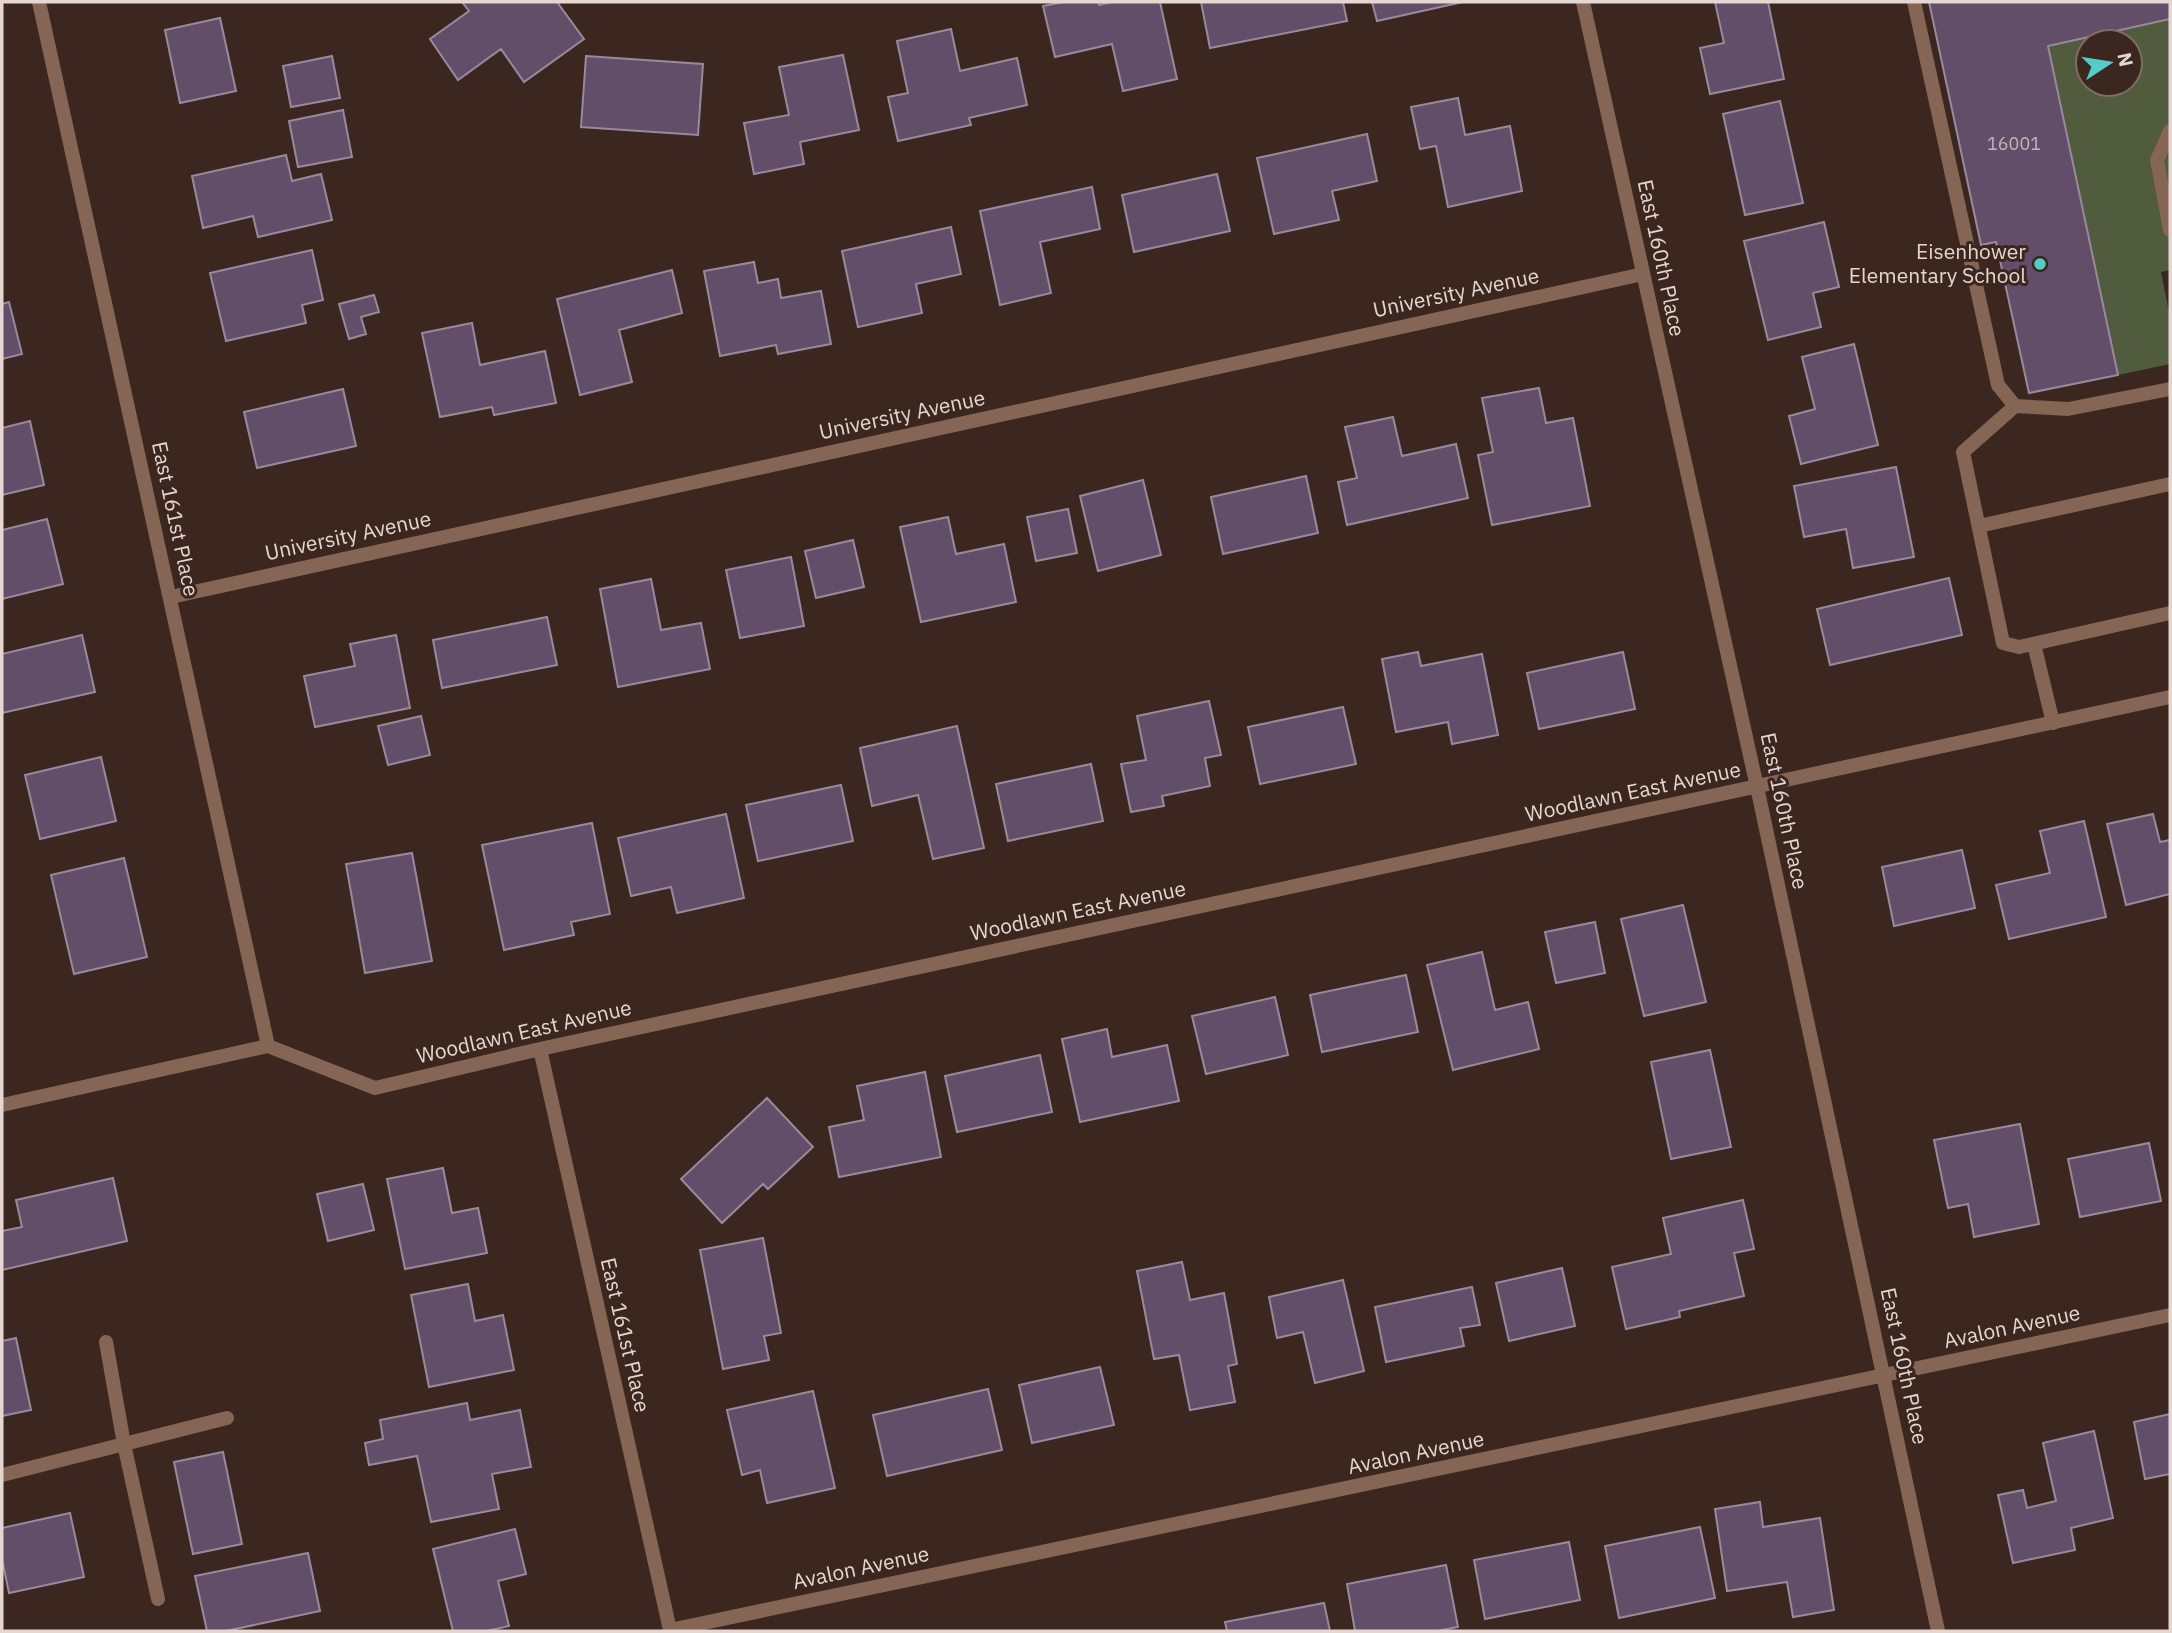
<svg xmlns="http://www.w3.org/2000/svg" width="2172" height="1633" font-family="'IBM Plex Sans',sans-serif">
  <rect width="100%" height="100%" fill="#3b271f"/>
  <path fill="#515b3d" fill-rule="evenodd" d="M 2170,19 L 2170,270 L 2161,272 L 2170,317 L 2170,364 L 2118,375 L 2048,46 ZM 2088,42 L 2130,42 L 2130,84 L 2088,84 Z"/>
  <path fill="#624e68" stroke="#99899d" stroke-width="2" d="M 462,2 L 557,2 L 584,39 L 524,82 L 501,49 L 458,80 L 430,39 L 469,11 Z
    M 1064,2 L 1098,2 L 1099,5 L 1112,2 L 1160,2 L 1177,79 L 1123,91 L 1112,44 L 1055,57 L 1043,6 Z
    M 1201,2 L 1343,2 L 1347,21 L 1210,48 Z
    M 1372,2 L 1463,2 L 1377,21 Z
    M 1715,2 L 1768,2 L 1784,79 L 1710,94 L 1700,48 L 1724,43 Z
    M 1929,2 L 2170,2 L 2170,19 L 2048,46 L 2118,375 L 2029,393 L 1996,242 L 1981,245 Z
    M 220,18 L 236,91 L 180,103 L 165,30 Z
    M 951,29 L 960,71 L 1017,58 L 1027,105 L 969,118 L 971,125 L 898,141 L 888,97 L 908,93 L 897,41 Z
    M 843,55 L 859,130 L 800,142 L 804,164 L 754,174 L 744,123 L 789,115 L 779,67 Z
    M 332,56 L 340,98 L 291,107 L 283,66 Z
    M 586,56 L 703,64 L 698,135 L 581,127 Z
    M 1458,98 L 1465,135 L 1510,126 L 1522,191 L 1448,207 L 1436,146 L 1420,149 L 1411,107 Z
    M 1780,101 L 1803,203 L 1745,215 L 1723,114 Z
    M 343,110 L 352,157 L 298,167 L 289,121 Z
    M 1367,134 L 1377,181 L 1332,191 L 1339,220 L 1274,234 L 1257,158 Z
    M 286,155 L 292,181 L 321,174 L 332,220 L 258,237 L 253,216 L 203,228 L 192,176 Z
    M 1217,174 L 1230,231 L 1134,252 L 1122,195 Z
    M 1092,187 L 1100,229 L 1040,242 L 1051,293 L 1000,305 L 980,211 Z
    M 1824,222 L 1839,287 L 1813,293 L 1821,327 L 1768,340 L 1744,241 Z
    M 951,227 L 961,274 L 916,284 L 922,313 L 858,327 L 842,251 Z
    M 312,250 L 323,300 L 302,305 L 306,323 L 226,341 L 210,273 Z
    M 754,262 L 758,283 L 778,279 L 781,298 L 821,291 L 831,344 L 778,354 L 776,345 L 720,356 L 704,271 Z
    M 672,270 L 682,313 L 619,330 L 632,382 L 580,395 L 557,299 Z
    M 374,295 L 379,312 L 361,317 L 366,334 L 349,339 L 339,304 Z
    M 9,302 L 22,354 L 2,359 L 2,304 Z
    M 472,323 L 480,365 L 545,351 L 556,403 L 494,415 L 492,407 L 440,417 L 422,333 Z
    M 1854,344 L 1878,445 L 1801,464 L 1789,416 L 1815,409 L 1802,357 Z
    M 1539,388 L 1546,423 L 1573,418 L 1590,506 L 1492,525 L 1478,455 L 1493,452 L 1482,398 Z
    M 343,389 L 356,446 L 257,468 L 244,412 Z
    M 1393,417 L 1402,456 L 1456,444 L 1468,498 L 1347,525 L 1338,482 L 1357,478 L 1345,427 Z
    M 30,421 L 44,485 L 2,495 L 2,428 Z
    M 1896,467 L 1914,557 L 1853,568 L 1846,529 L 1804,537 L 1794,486 Z
    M 1306,476 L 1318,533 L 1223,554 L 1211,497 Z
    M 1143,480 L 1161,555 L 1098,571 L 1080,496 Z
    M 1068,509 L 1077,553 L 1036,561 L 1027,517 Z
    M 948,517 L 956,554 L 1004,544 L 1016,602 L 921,622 L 900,527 Z
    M 47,519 L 63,584 L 2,599 L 2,530 Z
    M 853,540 L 864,587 L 816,598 L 805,551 Z
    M 791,557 L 804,626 L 740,638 L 726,570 Z
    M 1949,578 L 1962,635 L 1830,665 L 1817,609 Z
    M 651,579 L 661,630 L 701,623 L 710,669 L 618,687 L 600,589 Z
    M 547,617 L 557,665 L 442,688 L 433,640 Z
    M 82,635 L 95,692 L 2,713 L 2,654 Z
    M 396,635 L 410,708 L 315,727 L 304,676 L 355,666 L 350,644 Z
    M 1418,652 L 1421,666 L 1482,654 L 1498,735 L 1452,744 L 1448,722 L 1396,732 L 1382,659 Z
    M 1623,652 L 1635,709 L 1539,729 L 1527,673 Z
    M 1209,701 L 1221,755 L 1205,758 L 1210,786 L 1162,796 L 1164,806 L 1131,812 L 1121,764 L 1146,760 L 1137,716 Z
    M 1343,707 L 1356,764 L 1260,784 L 1248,727 Z
    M 421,716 L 430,755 L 388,765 L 378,726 Z
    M 957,726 L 984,848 L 933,859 L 918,795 L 872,806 L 860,748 Z
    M 101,757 L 116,821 L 40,839 L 25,775 Z
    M 1091,764 L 1103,821 L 1008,841 L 996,784 Z
    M 841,785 L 853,841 L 758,861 L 746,805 Z
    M 726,814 L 744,898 L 677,913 L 671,887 L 631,896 L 618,838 Z
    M 2153,814 L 2160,842 L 2170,840 L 2170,894 L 2126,905 L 2107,824 Z
    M 2084,821 L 2106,917 L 2009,939 L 1996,885 L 2050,873 L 2040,831 Z
    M 592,823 L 610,914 L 571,922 L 574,935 L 504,950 L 482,845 Z
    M 1962,850 L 1975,908 L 1894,926 L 1882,867 Z
    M 412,853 L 432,961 L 365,973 L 346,864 Z
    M 124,858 L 147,957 L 74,974 L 51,875 Z
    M 1683,905 L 1706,1002 L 1644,1016 L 1621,919 Z
    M 1595,922 L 1605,973 L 1556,983 L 1545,932 Z
    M 1482,952 L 1495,1010 L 1528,1002 L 1539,1049 L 1453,1070 L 1427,965 Z
    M 1406,975 L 1418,1032 L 1322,1052 L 1310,995 Z
    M 1275,997 L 1288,1055 L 1206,1074 L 1192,1016 Z
    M 1107,1029 L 1112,1057 L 1167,1045 L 1179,1101 L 1080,1122 L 1062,1039 Z
    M 1710,1050 L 1731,1147 L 1671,1159 L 1651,1062 Z
    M 1040,1055 L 1052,1112 L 957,1132 L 945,1076 Z
    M 925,1072 L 941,1157 L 839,1177 L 829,1127 L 864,1120 L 857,1086 Z
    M 767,1098 L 813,1147 L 768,1189 L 763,1184 L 722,1223 L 681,1179 Z
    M 2020,1124 L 2039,1224 L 1974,1237 L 1968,1204 L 1948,1208 L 1934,1140 Z
    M 2149,1143 L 2161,1201 L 2080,1217 L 2068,1159 Z
    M 443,1168 L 452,1213 L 478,1208 L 487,1253 L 405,1269 L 387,1179 Z
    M 113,1178 L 127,1241 L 2,1270 L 2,1231 L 22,1227 L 16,1200 Z
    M 363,1184 L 374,1230 L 328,1241 L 317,1194 Z
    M 1743,1200 L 1754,1249 L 1734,1253 L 1744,1296 L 1679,1311 L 1680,1317 L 1626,1329 L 1612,1267 L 1671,1254 L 1663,1218 Z
    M 763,1238 L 781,1333 L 764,1336 L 769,1360 L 723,1369 L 700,1250 Z
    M 1182,1262 L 1190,1300 L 1224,1293 L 1237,1364 L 1228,1366 L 1235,1402 L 1190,1410 L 1179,1355 L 1154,1359 L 1137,1271 Z
    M 1562,1268 L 1575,1326 L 1509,1341 L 1496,1283 Z
    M 1343,1280 L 1364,1371 L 1315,1383 L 1303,1332 L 1277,1338 L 1269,1297 Z
    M 468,1284 L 475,1321 L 503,1315 L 514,1370 L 429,1387 L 411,1295 Z
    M 1472,1287 L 1480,1325 L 1460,1328 L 1464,1346 L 1386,1362 L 1375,1307 Z
    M 16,1338 L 31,1410 L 2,1416 L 2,1341 Z
    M 1100,1367 L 1114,1425 L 1032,1443 L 1019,1385 Z
    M 988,1389 L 1002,1450 L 887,1476 L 873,1415 Z
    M 813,1391 L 835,1488 L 767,1503 L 760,1470 L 742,1475 L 727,1410 Z
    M 467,1403 L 470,1420 L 520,1410 L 531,1467 L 492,1474 L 499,1509 L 431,1522 L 417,1456 L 369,1465 L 365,1443 L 383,1439 L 380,1420 Z
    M 2170,1414 L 2170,1474 L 2145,1479 L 2134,1422 Z
    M 2094,1431 L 2113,1518 L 2071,1528 L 2075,1550 L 2013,1563 L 1998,1495 L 2023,1490 L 2027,1508 L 2056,1501 L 2043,1443 Z
    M 223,1452 L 242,1544 L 193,1554 L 174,1462 Z
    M 1760,1502 L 1763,1527 L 1820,1518 L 1834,1610 L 1793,1617 L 1787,1582 L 1727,1591 L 1715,1509 Z
    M 70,1513 L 84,1577 L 9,1593 L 2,1559 L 2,1528 Z
    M 1700,1527 L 1715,1598 L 1619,1618 L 1605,1546 Z
    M 515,1529 L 526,1574 L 498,1581 L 509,1626 L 487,1631 L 453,1631 L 433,1549 Z
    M 1569,1542 L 1580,1600 L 1485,1619 L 1474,1560 Z
    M 308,1553 L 320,1611 L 226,1631 L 207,1631 L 195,1576 Z
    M 1446,1565 L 1458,1627 L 1437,1631 L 1355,1631 L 1347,1584 Z
    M 1324,1603 L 1330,1631 L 1227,1631 L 1225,1622 Z"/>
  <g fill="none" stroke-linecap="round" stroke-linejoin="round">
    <path stroke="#856553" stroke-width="14" d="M 1914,2 L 1998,385 L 2015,406 L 2068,409 L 2170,389
      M 2170,131 L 2157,160 L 2170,230
      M 2015,406 L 1963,452 L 2003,643 L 2019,647 L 2170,613
      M 1979,526 L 2170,484
      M 2034,644 L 2053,723
      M 106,1342 L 124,1444 L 158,1599
      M 2,1475 L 227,1418"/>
    <path stroke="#856553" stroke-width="14" d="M 39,2 L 268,1046
      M 1583,2 L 1757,787 L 1938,1631
      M 171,597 L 1643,274
      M 540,1049 L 670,1630 L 2170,1315
      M 2,1105 L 268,1046 L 375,1088 L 540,1049 L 2170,697"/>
  </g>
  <circle fill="#54cdc8" stroke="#3b271f" stroke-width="2.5" cx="2040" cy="264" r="7"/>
  <g text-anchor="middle" stroke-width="6" stroke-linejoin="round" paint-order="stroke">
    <g font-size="18" fill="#c4b4b7">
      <text x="2014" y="150">16001</text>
    </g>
    <g font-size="21" fill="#e4d6d1" stroke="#3b271f" text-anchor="end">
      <text x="2026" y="259">Eisenhower<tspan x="2026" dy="24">Elementary School</tspan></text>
    </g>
    <g font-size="21" fill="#e4d6d1" stroke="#3b271f">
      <text transform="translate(1661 258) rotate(78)" y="7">East 160th Place</text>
      <text transform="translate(1456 293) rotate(-12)" y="7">University Avenue</text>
      <text transform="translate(902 415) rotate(-12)" y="7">University Avenue</text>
      <text transform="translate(175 519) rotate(78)" y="7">East 161st Place</text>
      <text transform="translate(348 536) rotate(-12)" y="7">University Avenue</text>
      <text transform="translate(1633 792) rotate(-12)" y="7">Woodlawn East Avenue</text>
      <text transform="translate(1784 811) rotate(78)" y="7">East 160th Place</text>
      <text transform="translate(1078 911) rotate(-12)" y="7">Woodlawn East Avenue</text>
      <text transform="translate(524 1032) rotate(-13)" y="7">Woodlawn East Avenue</text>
      <text transform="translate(2012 1327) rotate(-12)" y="7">Avalon Avenue</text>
      <text transform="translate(625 1335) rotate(77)" y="7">East 161st Place</text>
      <text transform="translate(1904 1366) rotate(78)" y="7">East 160th Place</text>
      <text transform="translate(1416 1453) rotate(-12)" y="7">Avalon Avenue</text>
      <text transform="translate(861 1568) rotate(-12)" y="7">Avalon Avenue</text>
    </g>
  </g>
  <rect width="2172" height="1633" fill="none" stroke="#e4d6d1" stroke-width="7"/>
  <g transform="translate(2109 63) rotate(78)"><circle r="33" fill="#3b271f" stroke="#7f6d66" stroke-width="2"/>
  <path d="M0-5L12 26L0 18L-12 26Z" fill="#54cdc8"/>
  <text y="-10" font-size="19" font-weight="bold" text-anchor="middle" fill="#e4d6d1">N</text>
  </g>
</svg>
